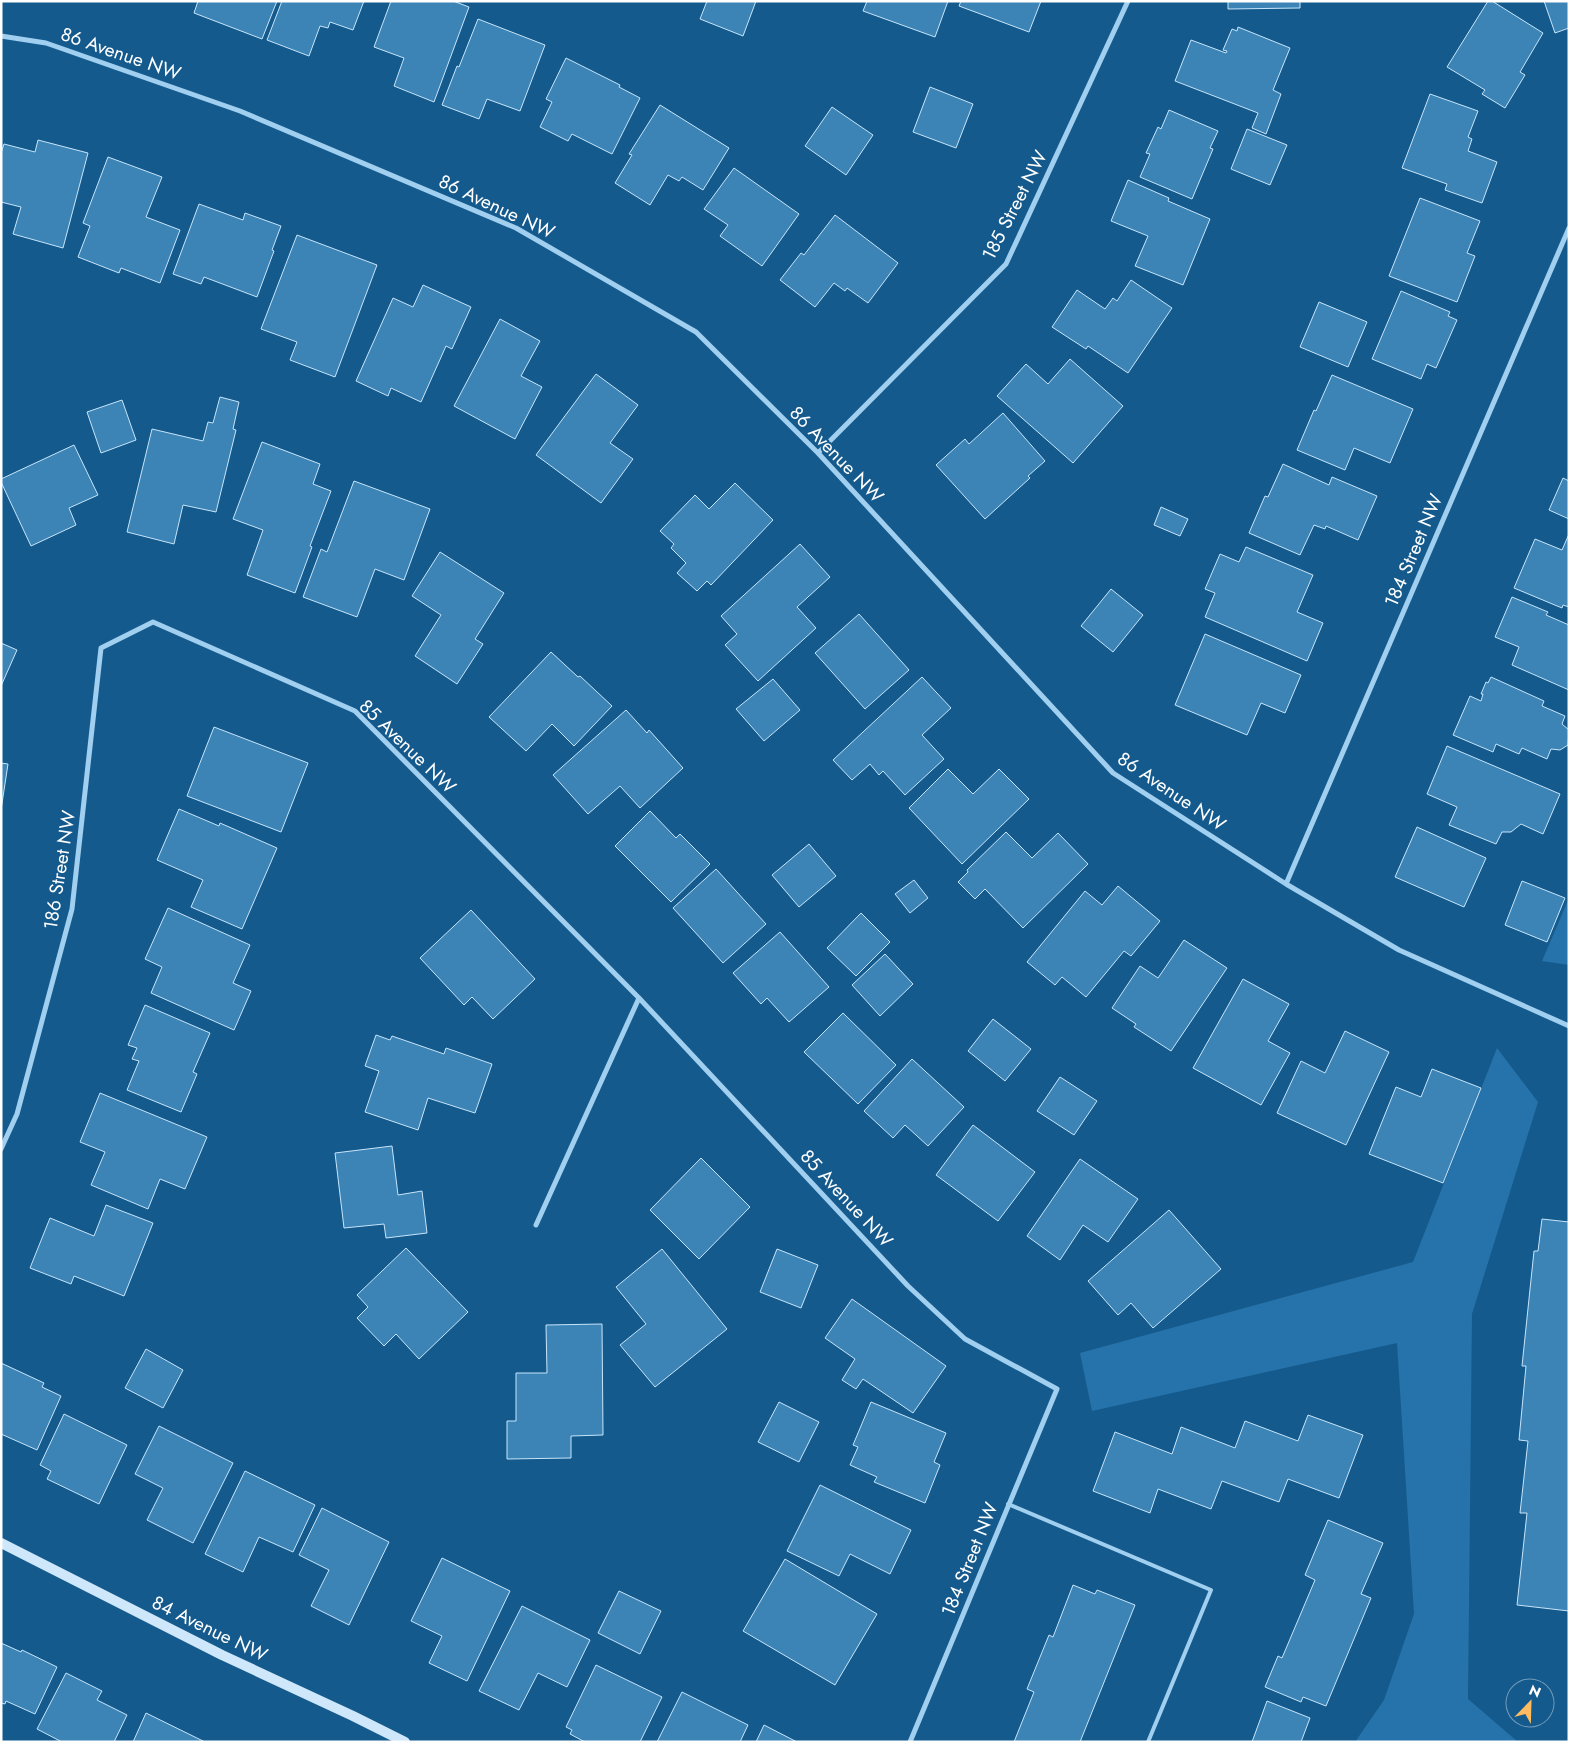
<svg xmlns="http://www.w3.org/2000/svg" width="1570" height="1743" font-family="Jost,sans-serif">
  <rect width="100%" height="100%" fill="#155a8d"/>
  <path fill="#2573aa" d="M 1569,898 L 1569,965 L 1542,961 Z
    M 1497,1048 L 1538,1102 L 1472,1314 L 1468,1699 L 1518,1742 L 1355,1742 L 1384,1700 L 1414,1614 L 1397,1343 L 1092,1411 L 1080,1353 L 1413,1262 Z"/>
  <path fill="#3d84b6" stroke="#c6e5fb" d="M 198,1 L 277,1 L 262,39 L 194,13 Z
    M 282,1 L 364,1 L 353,30 L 330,22 L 328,28 L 320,26 L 309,56 L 267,40 Z
    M 391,1 L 453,1 L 469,7 L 434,102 L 394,86 L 404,58 L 374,47 Z
    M 707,1 L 756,1 L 743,36 L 700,19 Z
    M 867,1 L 948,1 L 935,37 L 863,11 Z
    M 961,1 L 1041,1 L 1029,32 L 959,6 Z
    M 1228,1 L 1300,1 L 1300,8 L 1228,9 Z
    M 1488,1 L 1492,1 L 1543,33 L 1520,72 L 1525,75 L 1505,108 L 1482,94 L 1485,90 L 1447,67 Z
    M 1544,1 L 1569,1 L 1569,28 L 1555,33 Z
    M 478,19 L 545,45 L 520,111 L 487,99 L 479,119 L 442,105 L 457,66 L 459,67 Z
    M 1238,27 L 1290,48 L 1273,90 L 1281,94 L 1266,134 L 1252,128 L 1258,113 L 1175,81 L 1191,40 L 1226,53 L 1227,51 L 1223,50 L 1232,29 L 1237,31 Z
    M 566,58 L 620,85 L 619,87 L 640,98 L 612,154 L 572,134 L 568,141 L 540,127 L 552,102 L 546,99 Z
    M 930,87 L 973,104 L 956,148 L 913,132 Z
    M 1430,94 L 1478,111 L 1468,137 L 1472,139 L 1468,151 L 1497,162 L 1482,203 L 1445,190 L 1447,184 L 1402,168 Z
    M 660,105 L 729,148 L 703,190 L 682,177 L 679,181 L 668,175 L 650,205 L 615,183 L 632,155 L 629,154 Z
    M 832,107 L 873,135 L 846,175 L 805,146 Z
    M 1169,110 L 1218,131 L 1210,148 L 1213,149 L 1192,199 L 1140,177 L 1150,154 L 1146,153 L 1158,127 L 1161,129 Z
    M 1247,129 L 1287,145 L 1270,185 L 1231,169 Z
    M 38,140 L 88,153 L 63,248 L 13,234 L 21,207 L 1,202 L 1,153 L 4,144 L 35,152 Z
    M 108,157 L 162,177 L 146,217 L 180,230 L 160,283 L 121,268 L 119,273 L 78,257 L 90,226 L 83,223 Z
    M 734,168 L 799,214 L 762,266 L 720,236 L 728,225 L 704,209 Z
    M 1128,180 L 1169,198 L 1168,201 L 1210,219 L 1183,285 L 1135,266 L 1148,236 L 1111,221 Z
    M 1420,198 L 1480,221 L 1467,253 L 1475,256 L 1457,302 L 1389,276 Z
    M 199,204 L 243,220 L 245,213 L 281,226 L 272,250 L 274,251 L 257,297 L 204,277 L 201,284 L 173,274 Z
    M 835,215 L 898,263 L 868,303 L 847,288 L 845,291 L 834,283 L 815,307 L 780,280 L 801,253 L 804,255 Z
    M 297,235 L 377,265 L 335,377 L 290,360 L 297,342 L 261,329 Z
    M 1131,280 L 1172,308 L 1128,373 L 1088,346 L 1086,349 L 1052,327 L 1077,290 L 1105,309 L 1113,298 L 1117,301 Z
    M 423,285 L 471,307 L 452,349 L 446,346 L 421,402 L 391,388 L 388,396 L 356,381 L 393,298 L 413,307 Z
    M 1401,291 L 1450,312 L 1448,316 L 1457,320 L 1436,368 L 1427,364 L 1421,379 L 1372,359 Z
    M 1319,302 L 1367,322 L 1348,367 L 1300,347 Z
    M 500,319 L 540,341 L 521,376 L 542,387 L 515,439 L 454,406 Z
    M 1070,359 L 1123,406 L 1073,463 L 997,396 L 1026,364 L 1048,384 Z
    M 596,374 L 638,405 L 610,443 L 633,459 L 601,503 L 536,455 Z
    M 1332,375 L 1413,409 L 1390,463 L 1354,448 L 1345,470 L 1297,450 L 1314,410 L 1316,411 Z
    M 220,397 L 239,402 L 233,429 L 236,430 L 216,512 L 183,505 L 174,544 L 127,532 L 152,429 L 203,441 L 208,422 L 213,423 Z
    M 122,400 L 136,440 L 101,453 L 87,412 Z
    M 1003,413 L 1045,461 L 1028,476 L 1030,478 L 985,519 L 936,465 L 965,439 L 969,444 Z
    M 262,442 L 320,464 L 313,484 L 331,491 L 310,546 L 312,547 L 295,593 L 247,575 L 263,530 L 233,519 Z
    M 74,445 L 98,495 L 69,508 L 76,525 L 31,546 L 1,482 L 1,479 Z
    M 1283,464 L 1329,485 L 1332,477 L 1377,496 L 1358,540 L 1326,526 L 1325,529 L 1314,525 L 1300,555 L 1249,533 L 1265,496 L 1268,497 Z
    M 1563,478 L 1569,481 L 1569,519 L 1549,510 Z
    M 354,481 L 430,509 L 404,580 L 375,569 L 357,617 L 303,597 L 321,549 L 327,552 Z
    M 735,483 L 773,520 L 711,585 L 707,581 L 697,591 L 677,573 L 686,563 L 671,548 L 674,544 L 660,531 L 695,495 L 709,509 Z
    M 1161,507 L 1188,519 L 1180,536 L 1154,525 Z
    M 1569,534 L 1569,607 L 1563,605 L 1562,608 L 1514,588 L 1535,539 L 1562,550 Z
    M 800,544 L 830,577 L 797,607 L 816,628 L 758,681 L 725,645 L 737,634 L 721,616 Z
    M 1246,547 L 1313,575 L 1297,612 L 1323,623 L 1307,661 L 1205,617 L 1215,593 L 1205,589 L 1220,554 L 1239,562 Z
    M 440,552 L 504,593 L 475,639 L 483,644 L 457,684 L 415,656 L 441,615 L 412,596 Z
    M 1111,589 L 1143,615 L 1113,652 L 1081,626 Z
    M 1512,597 L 1548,612 L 1546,615 L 1569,625 L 1569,690 L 1512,665 L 1519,647 L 1495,637 Z
    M 859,614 L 909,670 L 865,709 L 815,653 Z
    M 1205,634 L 1301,675 L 1285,713 L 1261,703 L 1247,735 L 1175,705 Z
    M 1,643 L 17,650 L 1,686 Z
    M 551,652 L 578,677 L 580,676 L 612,706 L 574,746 L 552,724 L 526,751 L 489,717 Z
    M 922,677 L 951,708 L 922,735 L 944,759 L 905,795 L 883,771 L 879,775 L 870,764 L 852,780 L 833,760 Z
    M 1491,677 L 1544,701 L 1542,706 L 1565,716 L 1562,724 L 1569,730 L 1568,745 L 1560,750 L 1551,749 L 1547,759 L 1522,748 L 1519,754 L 1496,744 L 1493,752 L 1453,735 L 1470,696 L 1481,701 L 1483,694 L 1481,694 L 1486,682 L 1488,683 Z
    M 773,679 L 800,710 L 764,741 L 736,709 Z
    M 626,710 L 647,733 L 649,730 L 683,768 L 640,808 L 620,786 L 588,814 L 553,775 Z
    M 214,727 L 308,763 L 281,832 L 187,796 Z
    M 1447,746 L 1560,794 L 1543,834 L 1521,824 L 1511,832 L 1502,832 L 1496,844 L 1449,825 L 1457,807 L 1427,794 Z
    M 1,763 L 8,764 L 1,810 Z
    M 948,769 L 973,794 L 999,769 L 1029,799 L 962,864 L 909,808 Z
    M 179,809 L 219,826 L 220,823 L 277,848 L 242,929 L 191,907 L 203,880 L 157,860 Z
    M 650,811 L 676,838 L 680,834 L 710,864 L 671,902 L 615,846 Z
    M 1417,827 L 1486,858 L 1464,907 L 1395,877 Z
    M 1006,832 L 1032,858 L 1058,833 L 1088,864 L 1023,928 L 985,889 L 975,899 L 958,882 L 968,872 L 967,870 Z
    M 809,844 L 836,876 L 799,907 L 772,875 Z
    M 716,869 L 766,924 L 723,963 L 673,908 Z
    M 914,880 L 928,898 L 910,913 L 895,894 Z
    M 1522,881 L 1565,898 L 1547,942 L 1505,925 Z
    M 1118,886 L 1160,921 L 1131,956 L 1124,951 L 1086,997 L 1062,977 L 1055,985 L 1027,962 L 1085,891 L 1102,905 Z
    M 168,908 L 250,945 L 233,983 L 251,991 L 234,1030 L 151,993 L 162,967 L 145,959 Z
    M 471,910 L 535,979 L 493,1019 L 472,997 L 464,1005 L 420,958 Z
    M 861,913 L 890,942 L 856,976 L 827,948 Z
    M 780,932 L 829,987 L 789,1022 L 767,998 L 761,1004 L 733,973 Z
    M 1184,940 L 1227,968 L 1171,1051 L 1134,1027 L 1136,1024 L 1112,1008 L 1140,966 L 1158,978 Z
    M 885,954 L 913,984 L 880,1016 L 852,985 Z
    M 1243,979 L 1289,1004 L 1268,1041 L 1290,1053 L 1261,1105 L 1193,1068 Z
    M 145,1005 L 210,1033 L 193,1072 L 197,1074 L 181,1112 L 127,1090 L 139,1061 L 132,1059 L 137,1048 L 128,1045 Z
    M 843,1013 L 896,1065 L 858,1104 L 804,1052 Z
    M 993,1019 L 1031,1049 L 1005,1081 L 968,1051 Z
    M 1345,1031 L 1389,1052 L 1346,1145 L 1277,1113 L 1301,1061 L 1325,1073 Z
    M 376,1035 L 390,1040 L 392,1036 L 444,1054 L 446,1048 L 492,1064 L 475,1113 L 428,1098 L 418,1130 L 365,1112 L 379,1071 L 365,1066 Z
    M 912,1059 L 964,1107 L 928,1146 L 905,1125 L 893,1138 L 864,1111 Z
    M 1432,1069 L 1481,1088 L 1443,1183 L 1369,1154 L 1396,1087 L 1421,1097 Z
    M 1060,1077 L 1097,1101 L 1074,1135 L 1037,1111 Z
    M 100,1093 L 207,1137 L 185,1189 L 160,1179 L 148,1209 L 91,1185 L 105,1152 L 80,1142 Z
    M 973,1125 L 1035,1172 L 998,1221 L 936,1175 Z
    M 392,1146 L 398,1195 L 422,1191 L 427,1233 L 386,1238 L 384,1224 L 344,1228 L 335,1153 Z
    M 701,1158 L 750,1207 L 699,1259 L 650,1210 Z
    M 1080,1159 L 1138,1199 L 1108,1242 L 1083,1225 L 1060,1260 L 1027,1236 Z
    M 106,1205 L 153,1223 L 124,1296 L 74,1276 L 71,1284 L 30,1268 L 50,1218 L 94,1236 Z
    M 1169,1210 L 1221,1269 L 1153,1328 L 1131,1303 L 1118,1315 L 1088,1281 Z
    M 1542,1219 L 1569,1222 L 1569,1611 L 1517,1605 L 1527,1513 L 1520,1513 L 1528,1441 L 1519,1440 L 1526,1366 L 1522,1366 L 1534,1251 L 1538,1251 Z
    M 406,1248 L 468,1312 L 419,1359 L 396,1334 L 384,1346 L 357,1318 L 368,1307 L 357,1295 Z
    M 662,1249 L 727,1329 L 655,1387 L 620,1345 L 646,1324 L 616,1287 Z
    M 777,1249 L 818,1265 L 801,1308 L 760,1292 Z
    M 852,1299 L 946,1366 L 913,1413 L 863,1379 L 856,1389 L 842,1380 L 855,1359 L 825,1338 Z
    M 602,1324 L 603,1435 L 571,1436 L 571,1458 L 507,1459 L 507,1421 L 516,1421 L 516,1373 L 547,1373 L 546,1325 Z
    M 146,1349 L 183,1370 L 163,1408 L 125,1388 Z
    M 1,1363 L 44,1383 L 42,1387 L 61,1396 L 37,1450 L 1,1434 Z
    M 779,1402 L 819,1422 L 799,1462 L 758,1442 Z
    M 871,1402 L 946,1433 L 934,1462 L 940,1465 L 925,1503 L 874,1482 L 877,1477 L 850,1465 L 858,1447 L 853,1445 Z
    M 64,1414 L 127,1445 L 99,1504 L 47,1479 L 51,1471 L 40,1465 Z
    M 1308,1415 L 1363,1435 L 1339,1498 L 1288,1479 L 1279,1502 L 1222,1481 L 1211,1509 L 1158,1489 L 1150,1513 L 1093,1491 L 1115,1432 L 1172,1454 L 1181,1427 L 1235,1448 L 1245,1421 L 1298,1441 Z
    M 159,1426 L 233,1463 L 193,1543 L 147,1520 L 163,1488 L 135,1474 Z
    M 245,1471 L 315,1505 L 293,1552 L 259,1537 L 243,1572 L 205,1554 Z
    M 820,1485 L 911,1530 L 890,1574 L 850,1554 L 839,1576 L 787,1551 Z
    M 322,1508 L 389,1542 L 349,1625 L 311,1606 L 329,1570 L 299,1555 Z
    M 1328,1520 L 1383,1543 L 1361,1594 L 1371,1598 L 1326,1706 L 1303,1697 L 1301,1702 L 1265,1687 L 1278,1656 L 1282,1658 L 1315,1580 L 1305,1575 Z
    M 442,1558 L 510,1591 L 467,1681 L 429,1663 L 442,1636 L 411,1621 Z
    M 785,1559 L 877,1614 L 835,1685 L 743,1631 Z
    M 1073,1585 L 1095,1594 L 1097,1590 L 1135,1605 L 1080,1742 L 1014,1742 L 1034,1692 L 1027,1689 L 1049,1635 L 1053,1637 Z
    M 619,1591 L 661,1611 L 640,1654 L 598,1633 Z
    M 522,1606 L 590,1640 L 567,1687 L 538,1673 L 519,1710 L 479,1691 Z
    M 1,1643 L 21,1652 L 22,1650 L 57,1667 L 35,1714 L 6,1701 L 5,1704 L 1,1703 Z
    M 596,1665 L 662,1697 L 640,1742 L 585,1742 L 570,1734 L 572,1730 L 566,1727 Z
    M 66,1673 L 102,1691 L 97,1700 L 127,1715 L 114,1742 L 62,1742 L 37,1729 Z
    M 682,1692 L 748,1725 L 740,1742 L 657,1742 Z
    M 1267,1701 L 1310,1718 L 1301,1742 L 1252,1742 Z
    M 146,1713 L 205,1742 L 133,1742 Z
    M 764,1725 L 797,1742 L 756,1742 Z"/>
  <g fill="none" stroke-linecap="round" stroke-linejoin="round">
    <path stroke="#a0cff0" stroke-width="4" d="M 1008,1504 L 1211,1590 L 1148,1742"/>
    <path stroke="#a0cff0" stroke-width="5" d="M 1,36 L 46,43 L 240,111 L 516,228 L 696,332 L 818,453 L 1113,773 L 1286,884 L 1399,950 L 1569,1026
      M 818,453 L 1006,264 L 1128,1
      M 1286,884 L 1569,228
      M 1,1149 L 17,1114 L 72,909 L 101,648 L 153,622 L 355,711 L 639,998 L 908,1286 L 965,1339 L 1057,1389 L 910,1742
      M 536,1225 L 639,998"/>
    <path stroke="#cee7fb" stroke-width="10" d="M 1,1543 L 222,1655 L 353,1716 L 405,1742"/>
  </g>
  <g text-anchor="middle" stroke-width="4" stroke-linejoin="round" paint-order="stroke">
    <g font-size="19" fill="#fff" stroke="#155a8d">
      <text transform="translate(121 53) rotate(19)" y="7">86 Avenue NW</text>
      <text transform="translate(1014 205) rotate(-63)" y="7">185 Street NW</text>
      <text transform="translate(497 206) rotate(25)" y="7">86 Avenue NW</text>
      <text transform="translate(837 454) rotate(46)" y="7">86 Avenue NW</text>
      <text transform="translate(1413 550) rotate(-67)" y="7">184 Street NW</text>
      <text transform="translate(408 746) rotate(44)" y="7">85 Avenue NW</text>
      <text transform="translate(1172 791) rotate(34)" y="7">86 Avenue NW</text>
      <text transform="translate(59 870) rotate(-81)" y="7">186 Street NW</text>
      <text transform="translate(847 1198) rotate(47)" y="7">85 Avenue NW</text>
      <text transform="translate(969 1559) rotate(-68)" y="7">184 Street NW</text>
      <text transform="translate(210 1628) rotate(26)" y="7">84 Avenue NW</text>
    </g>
  </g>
  <rect width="1570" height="1743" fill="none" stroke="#ffffff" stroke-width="5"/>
  <g transform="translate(1530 1703) rotate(23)"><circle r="24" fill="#155a8d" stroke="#739cbb"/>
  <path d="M0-4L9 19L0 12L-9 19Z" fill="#ffbb5f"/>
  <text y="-8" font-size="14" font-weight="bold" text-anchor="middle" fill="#ffffff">N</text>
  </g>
</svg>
